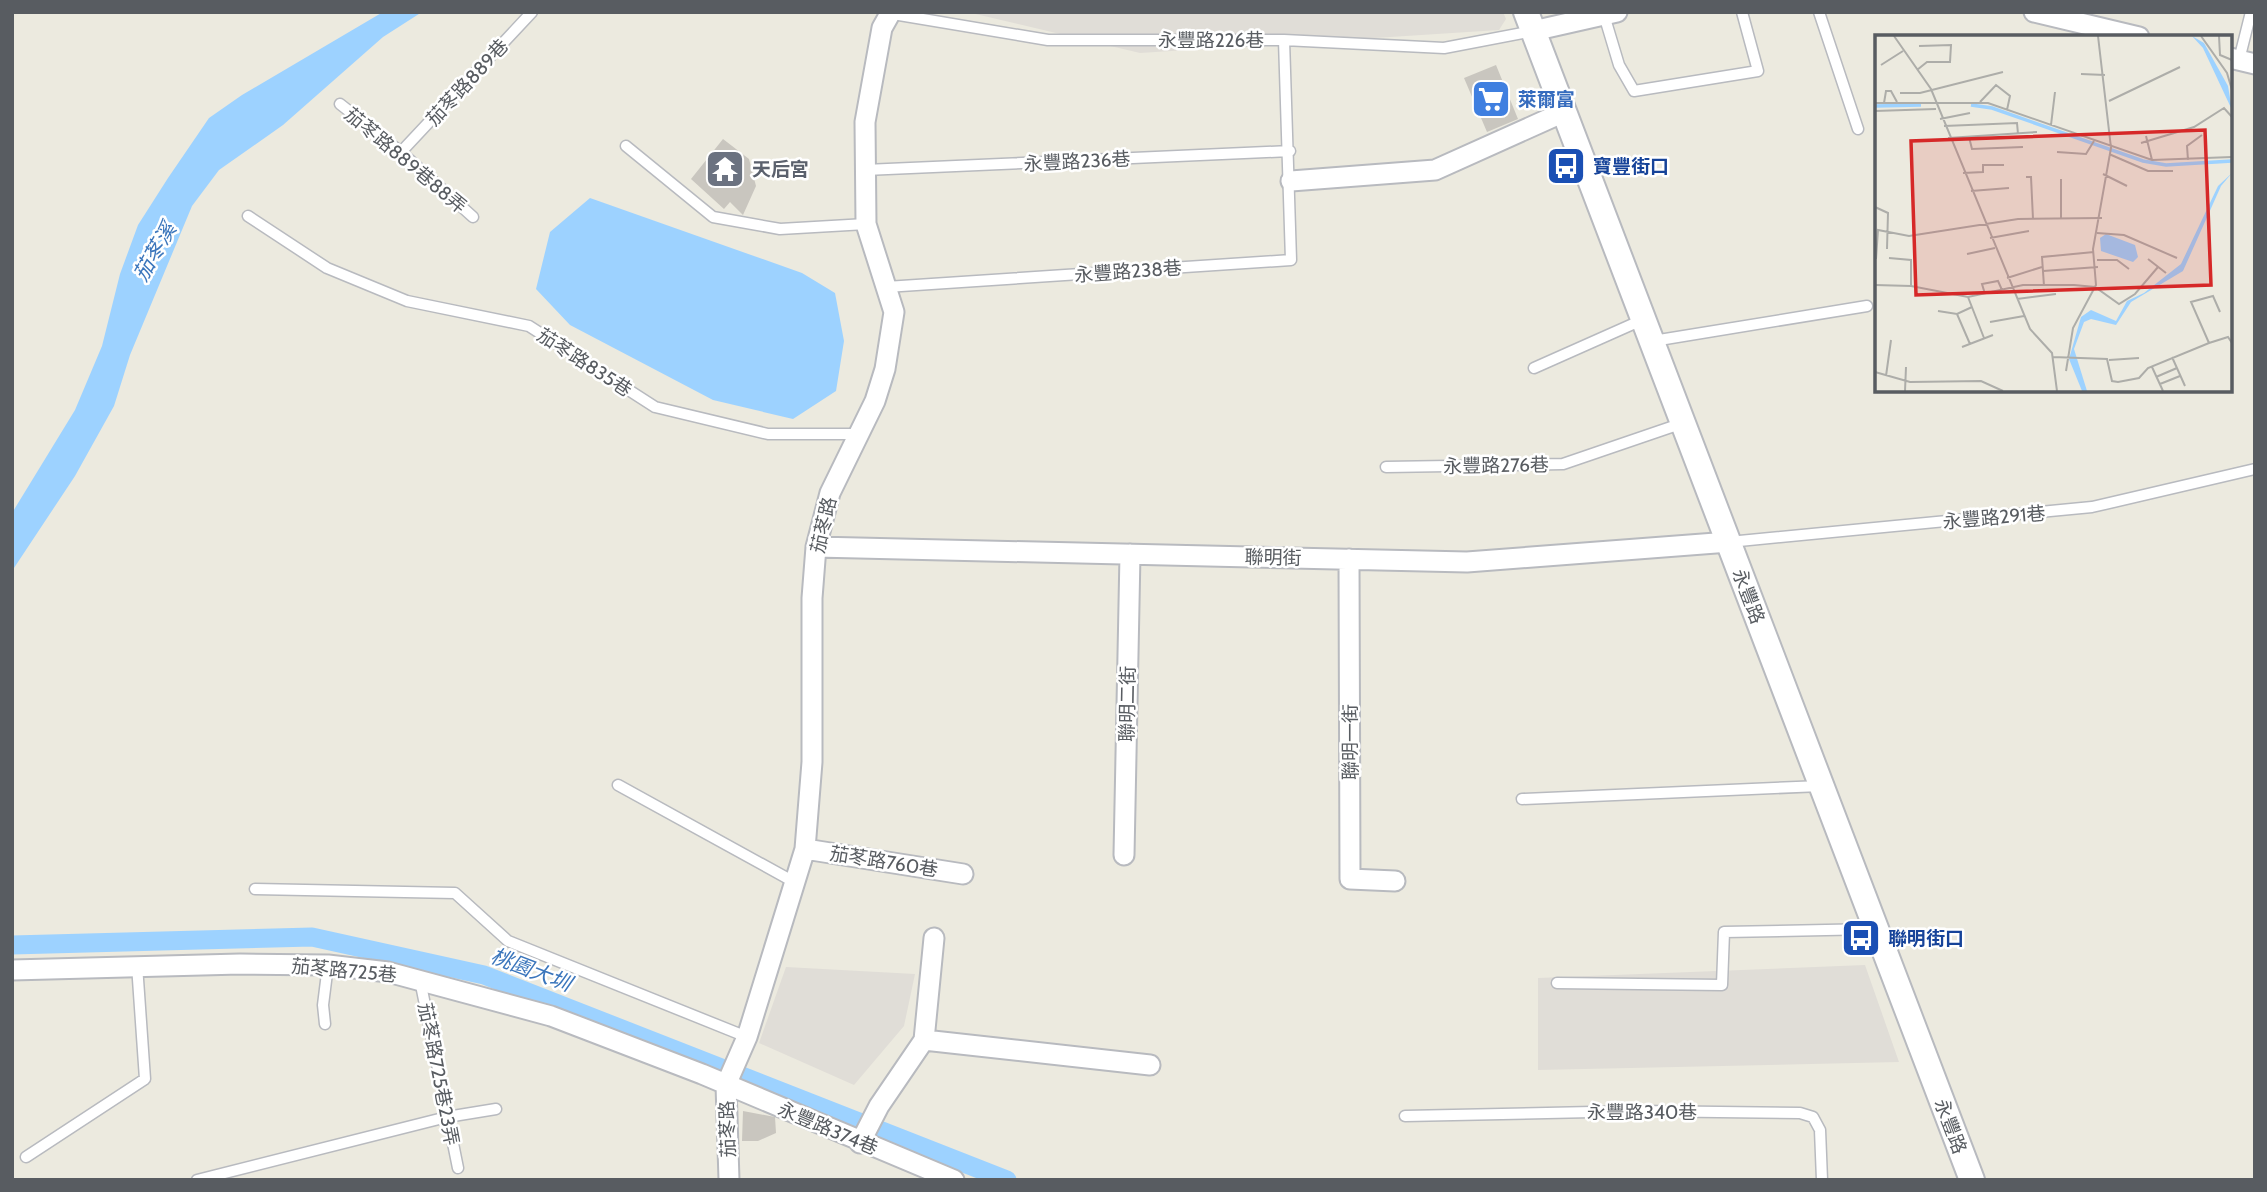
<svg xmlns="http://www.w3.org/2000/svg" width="2267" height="1192" font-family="Cabin,'Noto Sans TC',sans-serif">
  <rect width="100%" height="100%" fill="#eceadf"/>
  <path fill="#e0ddd7" d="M 967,12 L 1503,12 L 1506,19 L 1499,30 L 1140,53 Z
    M 1865,965 L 1899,1062 L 1538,1070 L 1538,978 Z
    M 786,967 L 915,974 L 904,1026 L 854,1085 L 759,1043 Z"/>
  <path fill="#9dd2ff" d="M 383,12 L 422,12 L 383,37 L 283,125 L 219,170 L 192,206 L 130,355 L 114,406 L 75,476 L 12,571 L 12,513 L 75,410 L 102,346 L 120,274 L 138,225 L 168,178 L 209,118 L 242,95 Z
    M 590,198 L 802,273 L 835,293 L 844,341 L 836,391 L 793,419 L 713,400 L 570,325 L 536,289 L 550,232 Z"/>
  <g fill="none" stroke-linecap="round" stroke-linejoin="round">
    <path stroke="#9dd2ff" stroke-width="19" d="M 12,945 L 312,937 L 484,975 L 1007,1180"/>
  </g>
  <path fill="#c9c6bf" d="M 1496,65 L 1518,119 L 1487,132 L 1464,78 Z
    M 723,139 L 749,159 L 756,186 L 743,215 L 730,202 L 724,209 L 691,179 Z
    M 743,1111 L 775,1117 L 776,1133 L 758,1141 L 742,1141 Z"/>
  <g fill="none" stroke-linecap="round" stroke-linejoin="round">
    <g stroke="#b8babf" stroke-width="13">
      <path id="service" d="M 1819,12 L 1858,129
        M 887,13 L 1048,40 L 1284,40 L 1444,48 L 1533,31
        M 1604,15 L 1619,65 L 1634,91 L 1758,71 L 1742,12
        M 2239,60 L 2251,12
        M 340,104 L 401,152 L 473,217
        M 626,146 L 713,217 L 780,229 L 866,224
        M 401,152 L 532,12
        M 865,170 L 1290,151
        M 248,216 L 327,268 L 407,301 L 529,326 L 655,407 L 768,434 L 858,434
        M 886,287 L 1291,260 L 1284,40
        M 1653,341 L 1867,306
        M 1534,368 L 1642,320
        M 1386,467 L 1563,464 L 1683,423
        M 1729,542 L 2092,507 L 2255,469
        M 618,785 L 796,883
        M 1522,799 L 1821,786
        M 255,889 L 455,893 L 508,941 L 747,1037
        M 420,980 L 458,1168
        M 1557,983 L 1722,985 L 1724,932 L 1874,929
        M 325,1024 L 323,1005 L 328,965
        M 1405,1116 L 1638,1111 L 1800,1113 L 1813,1117 L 1820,1130 L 1822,1180
        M 26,1157 L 145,1079 L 137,965
        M 197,1180 L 447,1117 L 496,1109"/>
    </g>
    <g stroke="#b8babf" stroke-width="23">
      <path id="minor" d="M 2034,12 L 2139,37
        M 1533,31 L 1617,12
        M 2230,58 L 2255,64
        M 1291,181 L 1435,170 L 1564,112
        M 816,547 L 1467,562 L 1729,542
        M 1349,559 L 1350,879 L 1395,881
        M 805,849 L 963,874
        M 1124,855 L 1130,554
        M 12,970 L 240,964 L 328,965 L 388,972 L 551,1016 L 702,1074 L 954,1180
        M 924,1040 L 934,938
        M 860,1143 L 879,1106 L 924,1040 L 1150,1065
        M 729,1180 L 726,1085 L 747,1037 L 805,849 L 812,762 L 812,598 L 816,547 L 830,493 L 875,401 L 885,369 L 894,312 L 866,224 L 865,122 L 882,28 L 891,12"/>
    </g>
    <g stroke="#b8babf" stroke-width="28">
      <path id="tertiary" d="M 1526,12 L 1972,1180"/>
    </g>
    <use href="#service" stroke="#fff" stroke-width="10"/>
    <use href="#minor" stroke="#fff" stroke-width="19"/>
    <use href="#tertiary" stroke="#fff" stroke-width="24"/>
  </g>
  <defs>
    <g id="supermarket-square" transform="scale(2.0125)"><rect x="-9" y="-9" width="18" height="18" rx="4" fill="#3f7fe0" stroke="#fff"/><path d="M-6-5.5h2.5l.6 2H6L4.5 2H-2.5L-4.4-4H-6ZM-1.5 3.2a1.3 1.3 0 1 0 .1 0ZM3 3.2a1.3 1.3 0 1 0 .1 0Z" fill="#fff"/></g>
    <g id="bus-square" transform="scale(2.0125)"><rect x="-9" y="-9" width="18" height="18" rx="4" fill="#1a4fb4" stroke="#fff"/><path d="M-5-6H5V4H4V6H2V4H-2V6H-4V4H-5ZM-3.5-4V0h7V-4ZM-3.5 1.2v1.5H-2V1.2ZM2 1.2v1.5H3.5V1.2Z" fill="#fff"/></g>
    <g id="temple-square" transform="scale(2.0125)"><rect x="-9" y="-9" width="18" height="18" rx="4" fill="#6b7280" stroke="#fff"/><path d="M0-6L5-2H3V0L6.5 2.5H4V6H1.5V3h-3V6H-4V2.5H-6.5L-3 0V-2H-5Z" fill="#fff"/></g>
  </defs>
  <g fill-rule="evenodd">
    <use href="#supermarket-square" x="1491" y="99"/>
    <use href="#bus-square" x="1566" y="166"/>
    <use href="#temple-square" x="725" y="169"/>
    <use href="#bus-square" x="1861" y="938"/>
  </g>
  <g text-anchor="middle" stroke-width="5" stroke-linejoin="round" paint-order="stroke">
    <g font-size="19" fill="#585c61" stroke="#fff">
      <text x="1211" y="47">永豐路226巷</text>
      <text transform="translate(467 82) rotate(-47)" y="7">茄苳路889巷</text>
      <text transform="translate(406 160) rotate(40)" y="7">茄苳路889巷88弄</text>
      <text transform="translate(1077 161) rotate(-3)" y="7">永豐路236巷</text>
      <text transform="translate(1128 271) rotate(-4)" y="7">永豐路238巷</text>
      <text transform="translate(585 362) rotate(33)" y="7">茄苳路835巷</text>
      <text transform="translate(1496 465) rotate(-1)" y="7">永豐路276巷</text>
      <text transform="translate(1994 517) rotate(-5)" y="7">永豐路291巷</text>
      <text transform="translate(823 525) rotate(-77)" y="7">茄苳路</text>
      <text transform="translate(1273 557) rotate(1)" y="7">聯明街</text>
      <text transform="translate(1749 596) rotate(69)" y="7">永豐路</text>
      <text transform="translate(1127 704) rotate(-89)" y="7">聯明二街</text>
      <text transform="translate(1350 742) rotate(-90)" y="7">聯明一街</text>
      <text transform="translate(884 861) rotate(9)" y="7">茄苳路760巷</text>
      <text transform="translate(344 970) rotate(5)" y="7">茄苳路725巷</text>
      <text transform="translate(439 1074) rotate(79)" y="7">茄苳路725巷23弄</text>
      <text x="1642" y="1119">永豐路340巷</text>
      <text transform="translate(1951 1126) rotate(69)" y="7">永豐路</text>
      <text transform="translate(828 1128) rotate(23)" y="7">永豐路374巷</text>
      <text transform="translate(727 1129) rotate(-92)" y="7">茄苳路</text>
    </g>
    <g font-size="19" font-weight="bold" fill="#366cbe" stroke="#fff" text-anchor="start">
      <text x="1518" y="106">萊爾富</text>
    </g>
    <g font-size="19" font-weight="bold" fill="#164399" stroke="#fff" text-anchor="start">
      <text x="1593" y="173">寶豐街口</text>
      <text x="1888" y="945">聯明街口</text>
    </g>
    <g font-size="19" font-weight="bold" fill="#5b616d" stroke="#fff" text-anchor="start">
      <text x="752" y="176">天后宮</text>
    </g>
    <g font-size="21" font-style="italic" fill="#3b76bc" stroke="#fff">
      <text transform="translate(155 252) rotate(-60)" y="7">茄苳溪</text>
      <text transform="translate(531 970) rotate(21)" y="7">桃園大圳</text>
    </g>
  </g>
  <g transform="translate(1875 35)">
    <rect width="357" height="357" fill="#eceadf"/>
    <path d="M 317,1 L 329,8 L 353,51 L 357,75 L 328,13 ZM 357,138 L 346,151 L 308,236 L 256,267 L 241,290 L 216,284 L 209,287 L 199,314 L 212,356 L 207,356 L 194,324 L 206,282 L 216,275 L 241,286 L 252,266 L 269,258 L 306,229 L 343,151 ZM 231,199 L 260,210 L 263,222 L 258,227 L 226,216 L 225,203 Z" fill="#9dd2ff"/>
    <path fill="none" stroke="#9dd2ff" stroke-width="3.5" d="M 96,70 L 117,73 L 268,126 L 291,130 L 357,126M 0,71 L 46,70"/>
    <path fill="none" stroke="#adada9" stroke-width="2" d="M 19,1 L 56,54 L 155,294 L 177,318 L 182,356M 326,1 L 352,38 L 357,55M 344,1 L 345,20 L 357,25M 6,30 L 28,16M 42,35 L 52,27 L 75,27 L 76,10 L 44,11M 206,39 L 230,40M 25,58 L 45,58 L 128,37M 234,66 L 305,32M 105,67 L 121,50 L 135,61 L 132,75M 0,68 L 113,68 L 277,125 L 357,122M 9,68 L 11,56 L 16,56 L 22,67M 0,76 L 61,74M 65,84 L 95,78M 176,90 L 180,57M 69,91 L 142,88 L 143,99M 271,101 L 277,125M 94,102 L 97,114 L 148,112M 73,103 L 162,97M 266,108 L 319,92 L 349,73 L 357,82M 182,117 L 211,119 L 219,106M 234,119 L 273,136 L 298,136M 313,125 L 312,111 L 327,100M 88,138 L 108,137 L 108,130 L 129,130M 228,139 L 252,151M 151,142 L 156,142 L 158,184M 186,144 L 186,183M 96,156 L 134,153M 0,172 L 13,178 L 12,214M 222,198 L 249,200 L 302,223M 115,203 L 154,196M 92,219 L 120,213M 14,223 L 36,225 L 36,251M 1,224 L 3,195 L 34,201 L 143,184 L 227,183M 273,224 L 291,238M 222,225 L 242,225 L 254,234M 168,236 L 223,232M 132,243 L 167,232M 0,250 L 36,251 L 93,262 L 148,250 L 199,250 L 220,252 L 244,269 L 260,259 L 283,232M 169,251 L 167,222 L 219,217M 110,259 L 107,249 L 123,246 L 127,255M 93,262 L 109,303M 142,264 L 181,259M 63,276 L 82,279 L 97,272M 82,279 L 95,309M 115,287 L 149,281M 334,308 L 316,267 L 338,261 L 345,277M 87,312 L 118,300M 178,322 L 232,324 L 237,346 L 243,347 L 264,343 L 273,333 L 334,308 L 353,302 L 357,308M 297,322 L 310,351M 234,325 L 264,323M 277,332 L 288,356M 191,336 L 198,293 L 221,250 L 218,214 L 236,113 L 223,1M 0,337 L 35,347 L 106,346 L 128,356M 11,341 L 16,305M 281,342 L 302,333M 285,349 L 305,341M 30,356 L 31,332"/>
    <path fill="#d62828" fill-opacity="0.15" stroke="#d62828" stroke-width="3.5" d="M 330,95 L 336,250 L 41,260 L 36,106 Z"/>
    <rect width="357" height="357" fill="none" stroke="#585c61" stroke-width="3.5"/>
  </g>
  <rect width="2267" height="1192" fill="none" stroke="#585c61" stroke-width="28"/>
</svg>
